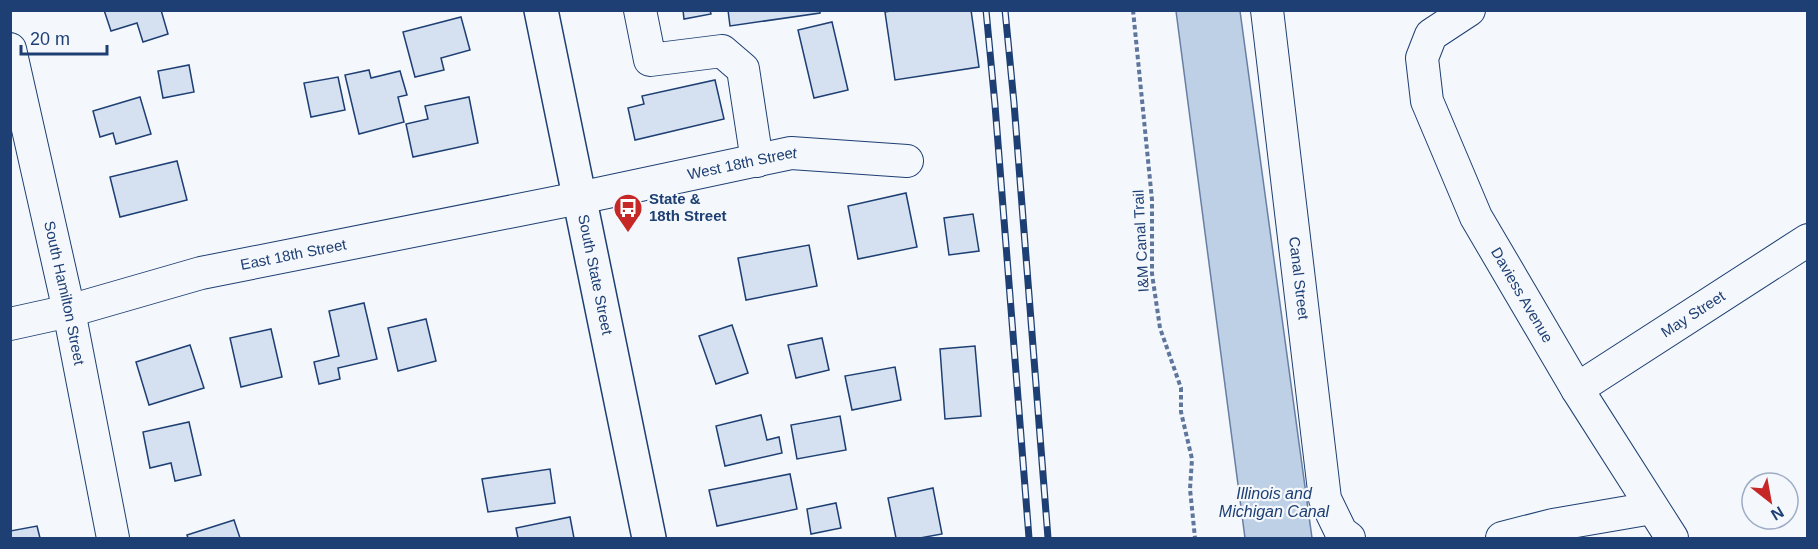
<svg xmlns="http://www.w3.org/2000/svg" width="1818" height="549" font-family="Helvetica,sans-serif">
  <rect width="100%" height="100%" fill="#f4f7fb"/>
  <path fill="#bed0e5" stroke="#687fa3" stroke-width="1.5" d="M 1176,11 L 1240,11 L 1312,538 L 1245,538 Z"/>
  <path fill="#d5e0f0" stroke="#1d3f73" stroke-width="1.5" d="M 104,10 L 161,10 L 168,34 L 143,42 L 137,23 L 111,31 Z
    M 683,10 L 710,10 L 711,14 L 684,19 Z
    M 728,10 L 820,10 L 820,13 L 730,26 Z
    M 896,10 L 971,10 L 979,67 L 895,80 L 885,12 Z
    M 461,17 L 470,50 L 441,58 L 444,70 L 415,77 L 403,32 Z
    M 832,22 L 848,90 L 814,98 L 798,30 Z
    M 189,65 L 194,92 L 163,98 L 158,71 Z
    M 369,70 L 371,78 L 400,71 L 407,95 L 398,97 L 404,122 L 359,134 L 345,75 Z
    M 338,77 L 345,110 L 311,117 L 304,83 Z
    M 715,80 L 724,119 L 635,140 L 628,108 L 644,104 L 642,96 Z
    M 140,97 L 151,134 L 116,144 L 113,133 L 100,137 L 93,111 Z
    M 469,97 L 478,143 L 413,157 L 406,124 L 428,119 L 425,106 Z
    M 177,161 L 187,200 L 120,217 L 110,177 Z
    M 906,193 L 917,247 L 858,259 L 848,206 Z
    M 973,214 L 979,251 L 949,255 L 944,218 Z
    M 809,245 L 817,286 L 746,300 L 738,258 Z
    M 364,303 L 377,359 L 338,368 L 340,379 L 319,384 L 314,362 L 339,356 L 329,311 Z
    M 426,319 L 436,361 L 398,371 L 388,328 Z
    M 732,325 L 748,373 L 716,384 L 699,336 Z
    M 271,329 L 282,377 L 241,387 L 230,338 Z
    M 822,338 L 829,370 L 796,378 L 788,345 Z
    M 190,345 L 204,388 L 149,405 L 136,362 Z
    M 975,346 L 981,416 L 945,419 L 940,349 Z
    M 895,367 L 901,400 L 852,410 L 845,376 Z
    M 761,415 L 767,440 L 779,437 L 782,453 L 725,466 L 716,426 Z
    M 840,416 L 846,450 L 797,459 L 791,425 Z
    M 189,422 L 201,475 L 175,481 L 171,463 L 150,468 L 143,432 Z
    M 550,469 L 555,503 L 488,512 L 482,479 Z
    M 790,474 L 797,509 L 717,526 L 709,490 Z
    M 933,488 L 942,534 L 920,538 L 896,538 L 888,498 Z
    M 836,503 L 841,528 L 811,534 L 807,509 Z
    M 570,517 L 574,538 L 518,538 L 516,528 Z
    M 234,520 L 240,538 L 188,538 L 187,535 Z
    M 37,526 L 40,538 L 10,538 L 10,531 Z"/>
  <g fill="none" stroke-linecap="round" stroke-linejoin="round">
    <g stroke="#1d3f73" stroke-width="34">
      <g id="minor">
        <path d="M 640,10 L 650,60 L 722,51 L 743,69 L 757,161"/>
        <path id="s1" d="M 1267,10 L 1325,499 L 1341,532 L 1349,538"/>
        <path id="s2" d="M 1469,10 L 1431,35 L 1422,58 L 1427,101 L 1476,217 L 1577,389 L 1672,538"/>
        <path id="s3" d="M 10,49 L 69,311 L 113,538"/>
        <path id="s4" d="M 10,324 L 69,311 L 201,273 L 579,198 L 791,153 L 907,161"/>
        <path id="s5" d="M 1577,389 L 1808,240"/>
        <path d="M 1502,538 L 1553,525 L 1652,508"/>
      </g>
    </g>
    <g stroke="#1d3f73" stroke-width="36">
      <g id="major">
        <path id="s6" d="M 541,10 L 649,538"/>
      </g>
    </g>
    <path stroke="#5e769c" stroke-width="4" stroke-dasharray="4.5 3" stroke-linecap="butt" d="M 1133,10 L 1152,200 L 1152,274 L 1160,328 L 1181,388 L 1181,412 L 1192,459 L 1190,489 L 1195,538"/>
    <use href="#minor" stroke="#f4f7fb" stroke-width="32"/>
    <use href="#major" stroke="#f4f7fb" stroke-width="33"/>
    <g stroke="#1d3f73" stroke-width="7">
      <path id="rail" d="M 986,10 L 995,105 L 1029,538
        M 1005,10 L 1014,103 L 1048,538"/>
    </g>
    <use href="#rail" stroke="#f4f7fb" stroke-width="4.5" stroke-dasharray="14" stroke-linecap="butt"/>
  </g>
  <defs>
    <g id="bus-pin" transform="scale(1.5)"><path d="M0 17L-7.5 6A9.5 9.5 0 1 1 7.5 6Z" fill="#c62828" stroke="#f4f7fb"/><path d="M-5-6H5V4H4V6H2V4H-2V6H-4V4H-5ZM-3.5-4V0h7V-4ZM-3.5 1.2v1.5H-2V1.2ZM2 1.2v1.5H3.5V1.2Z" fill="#fff"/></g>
  </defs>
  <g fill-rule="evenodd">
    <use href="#bus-pin" x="628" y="208"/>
  </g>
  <g text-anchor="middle" stroke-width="4.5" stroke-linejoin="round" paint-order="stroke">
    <g font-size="15" fill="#1d3f73" stroke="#f4f7fb">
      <text dy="5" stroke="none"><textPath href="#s4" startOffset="750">West 18th Street</textPath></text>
      <text transform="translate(1141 241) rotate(-93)" y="5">I&amp;M Canal Trail</text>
      <text dy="5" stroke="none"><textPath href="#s4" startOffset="292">East 18th Street</textPath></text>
      <text dy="5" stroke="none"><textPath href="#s6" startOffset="270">South State Street</textPath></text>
      <text dy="5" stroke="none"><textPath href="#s1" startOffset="270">Canal Street</textPath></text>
      <text dy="5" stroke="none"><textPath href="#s3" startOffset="250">South Hamilton Street</textPath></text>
      <text dy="5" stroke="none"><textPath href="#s2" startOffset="330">Daviess Avenue</textPath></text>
      <text dy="5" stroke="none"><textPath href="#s5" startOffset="138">May Street</textPath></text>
    </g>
    <g font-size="15" font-weight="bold" fill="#1d3f73" stroke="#f4f7fb" text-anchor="start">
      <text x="649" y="204">State &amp;<tspan x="649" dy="17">18th Street</tspan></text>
    </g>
    <g font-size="16" font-style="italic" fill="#1d3f73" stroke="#f4f7fb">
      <text x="1274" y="499">Illinois and<tspan x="1274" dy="18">Michigan Canal</tspan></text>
    </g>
  </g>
  <rect width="1818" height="549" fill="none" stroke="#1d3f73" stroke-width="24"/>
  <g transform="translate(1770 501) rotate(149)"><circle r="28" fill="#f4f7fb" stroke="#9eadc5" stroke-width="1.5"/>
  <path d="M0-4.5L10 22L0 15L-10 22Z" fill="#c62828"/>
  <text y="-9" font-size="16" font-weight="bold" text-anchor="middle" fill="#1d3f73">N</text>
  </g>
  <path d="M21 45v9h86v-9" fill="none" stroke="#1d3f73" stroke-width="3"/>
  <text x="30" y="45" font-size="18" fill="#1d3f73" stroke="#f4f7fb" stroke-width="4.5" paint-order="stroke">20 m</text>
</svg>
